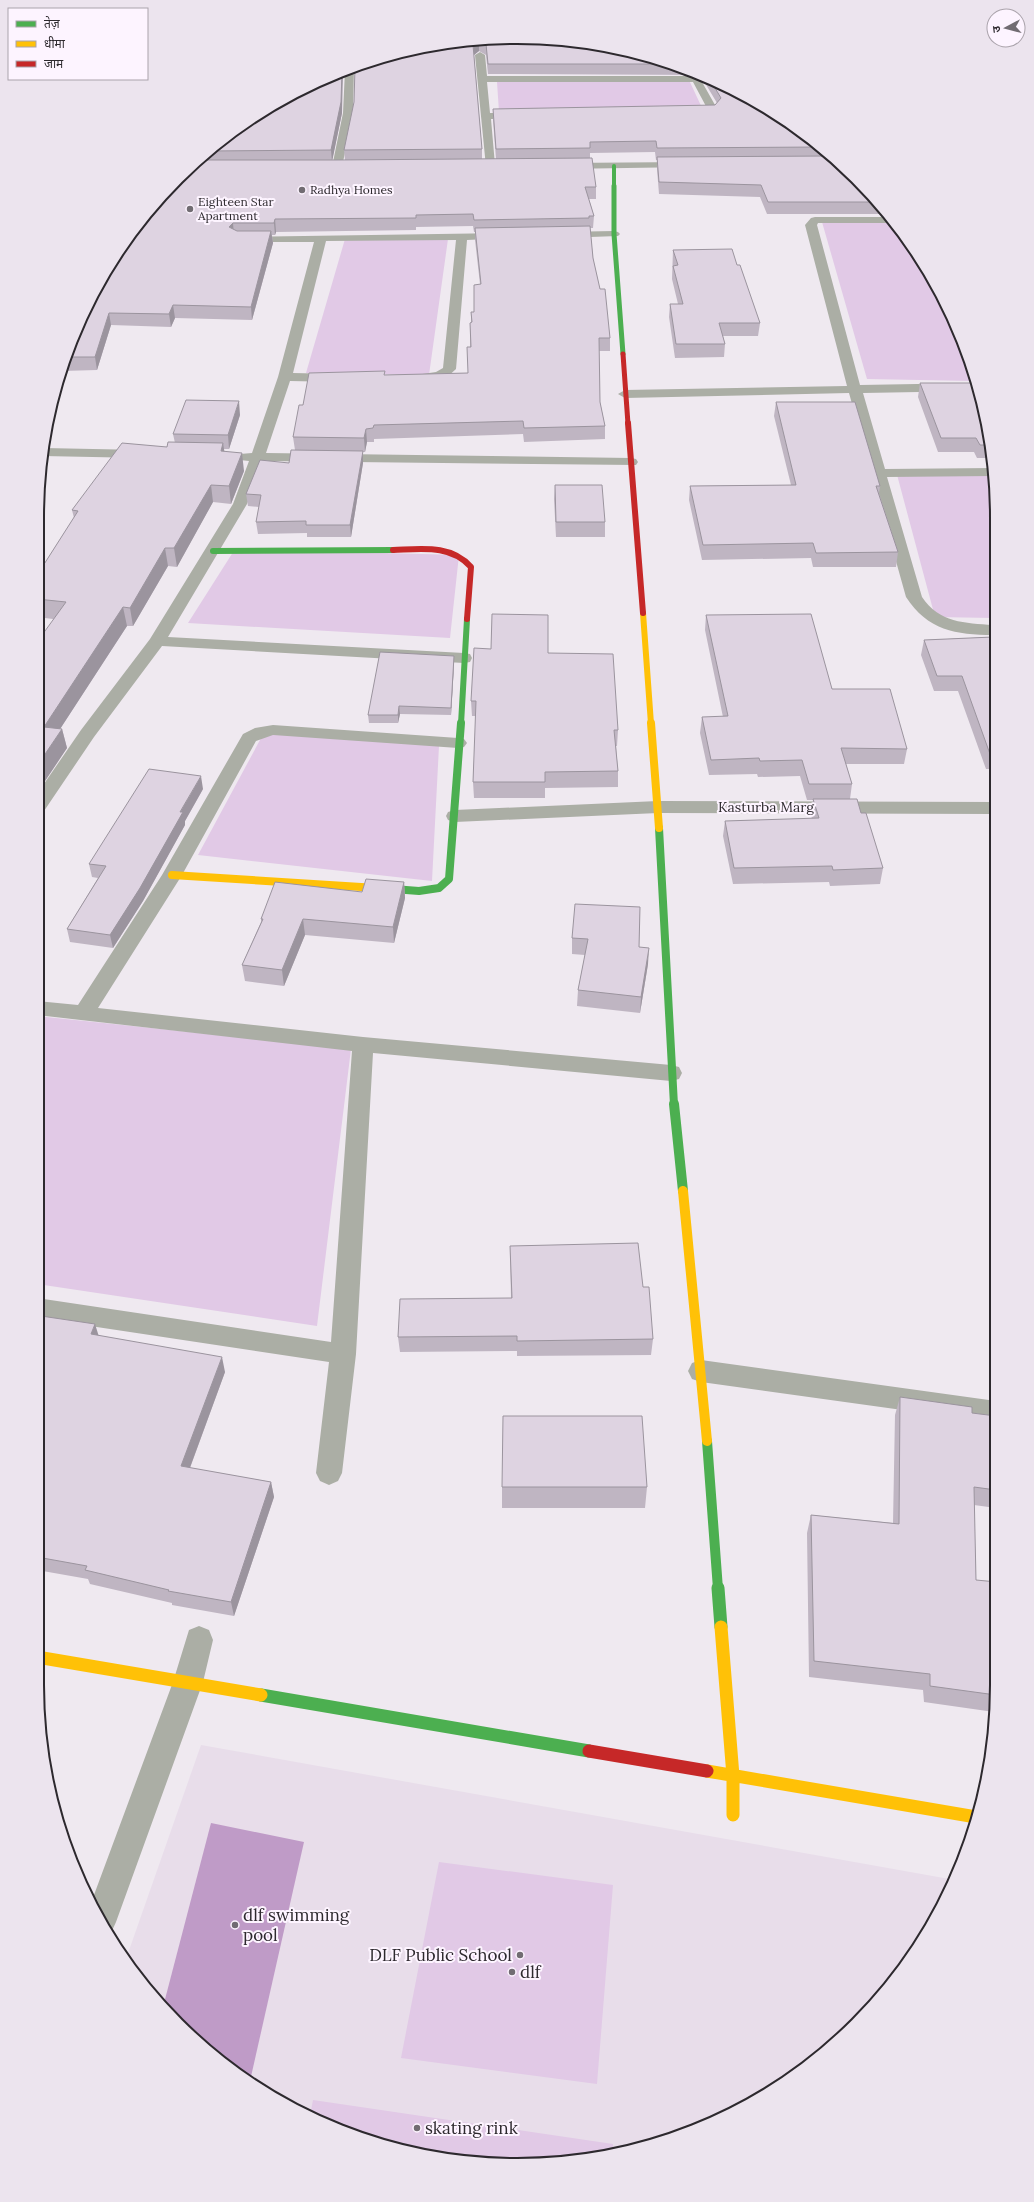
<svg xmlns="http://www.w3.org/2000/svg" width="1034" height="2202" font-family="Lora,'Noto Sans Devanagari',serif">
  <rect width="100%" height="100%" fill="#efe9f0"/>
  <path fill="#e8ddea" d="M 201,1745 L 955,1880 L 916,1951 L 878,2002 L 809,2066 L 757,2101 L 672,2139 L 610,2156 L 517,2165 L 424,2156 L 362,2139 L 277,2101 L 225,2066 L 156,2001 L 126,1959 Z"/>
  <path fill="#e1c9e6" d="M 689,80 L 703,110 L 499,112 L 497,82 Z
    M 894,221 L 960,333 L 973,381 L 867,379 L 822,222 Z
    M 345,239 L 448,239 L 429,375 L 306,373 Z
    M 896,471 L 993,472 L 993,618 L 935,617 Z
    M 235,549 L 459,555 L 450,638 L 188,623 Z
    M 267,727 L 439,746 L 432,881 L 198,855 Z
    M 37,1016 L 351,1049 L 317,1326 L 37,1284 Z
    M 439,1862 L 613,1885 L 597,2084 L 401,2058 Z
    M 313,2100 L 613,2144 L 613,2155 L 517,2165 L 424,2156 L 362,2139 L 310,2116 Z"/>
  <path fill="#bf9bc7" d="M 211,1823 L 304,1842 L 250,2081 L 225,2066 L 163,2007 Z"/>
  <g fill="none" stroke-linecap="round" stroke-linejoin="round">
    <path fill="#abaea5" fill-rule="evenodd" d="M 480,52 L 485,55 L 487,76 L 705,76 L 713,81 L 702,82 L 719,112 L 714,115 L 687,117 L 687,113 L 708,110 L 693,82 L 487,82 L 490,113 L 523,113 L 528,116 L 523,119 L 491,119 L 495,165 L 494,167 L 486,167 L 475,55 Z
      M 354,67 L 353,113 L 342,167 L 337,170 L 332,167 L 343,113 L 345,70 Z
      M 687,162 L 691,163 L 692,165 L 691,167 L 563,169 L 558,166 L 563,163 Z
      M 815,217 L 890,217 L 896,223 L 818,223 L 817,225 L 860,385 L 974,383 L 975,391 L 863,393 L 885,469 L 993,468 L 993,476 L 887,477 L 922,597 C 939,623 965,623 993,625 L 993,635 C 956,635 927,630 906,597 L 849,393 L 625,398 L 618,394 L 625,390 L 847,386 L 805,225 L 811,218 Z
      M 614,231 L 618,232 L 620,234 L 618,236 L 562,238 L 556,235 L 562,232 Z
      M 505,233 L 511,236 L 509,238 L 467,240 L 456,369 L 445,379 L 414,383 L 409,382 L 407,379 L 409,376 L 436,372 L 443,368 L 456,240 L 326,241 L 293,373 L 338,374 L 345,378 L 338,382 L 290,381 L 266,453 L 631,458 L 636,459 L 638,462 L 636,465 L 263,461 L 247,504 L 168,637 L 464,653 L 470,654 L 472,658 L 470,662 L 464,663 L 162,646 L 94,737 L 44,811 L 37,813 L 37,794 L 81,730 L 150,639 L 233,504 L 249,461 L 240,460 L 238,457 L 240,454 L 252,453 L 278,377 L 314,242 L 242,242 L 236,239 L 238,237 Z
      M 44,448 L 142,450 L 149,454 L 142,458 L 43,456 Z
      M 273,725 L 458,738 L 464,739 L 467,743 L 464,747 L 458,748 L 273,735 L 256,741 L 182,875 L 98,1008 L 363,1037 L 671,1065 L 679,1067 L 682,1073 L 679,1079 L 671,1081 L 373,1053 L 356,1354 L 342,1473 L 338,1481 L 329,1485 L 320,1481 L 316,1473 L 329,1362 L 37,1318 L 37,1298 L 331,1342 L 352,1051 L 37,1015 L 37,1001 L 78,1005 L 162,875 L 243,734 L 255,728 Z
      M 658,801 L 994,802 L 994,814 L 658,813 L 455,822 L 448,820 L 446,816 L 448,812 L 455,810 Z
      M 701,1360 L 996,1401 L 996,1423 L 701,1382 L 692,1379 L 688,1371 L 692,1363 Z
      M 199,1626 L 209,1630 L 213,1640 L 203,1682 L 116,1922 L 111,1933 L 108,1935 L 101,1925 L 91,1903 L 173,1682 L 189,1630 Z"/>
    <path stroke="#4caf50" stroke-width="4" d="M 614,166 L 614,187"/>
    <path stroke="#4caf50" stroke-width="5" d="M 614,186 L 614,234 L 623,354"/>
    <path stroke="#4caf50" stroke-width="6" d="M 213,551 L 393,550
      M 461,724 L 467,619"/>
    <path stroke="#4caf50" stroke-width="8" d="M 659,828 L 674,1105
      M 393,889 L 419,891 L 439,888 L 449,879 L 461,723"/>
    <path stroke="#4caf50" stroke-width="10" d="M 674,1104 L 683,1191
      M 707,1441 L 718,1589"/>
    <path stroke="#4caf50" stroke-width="13" d="M 718,1588 L 721,1627
      M 261,1695 L 589,1751"/>
    <path stroke="#ffc107" stroke-width="6" d="M 643,613 L 651,724"/>
    <path stroke="#ffc107" stroke-width="8" d="M 651,723 L 659,828
      M 172,875 L 393,889"/>
    <path stroke="#ffc107" stroke-width="10" d="M 683,1191 L 707,1441"/>
    <path stroke="#ffc107" stroke-width="13" d="M 721,1627 L 733,1776 L 733,1815
      M 37,1657 L 261,1695
      M 707,1771 L 976,1817"/>
    <path stroke="#c62828" stroke-width="5" d="M 623,354 L 628,424"/>
    <path stroke="#c62828" stroke-width="6" d="M 628,423 L 643,613
      M 393,550 C 421,549 451,544 471,567 L 467,619"/>
    <path stroke="#c62828" stroke-width="13" d="M 589,1751 L 707,1771"/>
  </g>
  <path fill="#bfb5c2" d="M 517,37 L 610,46 L 700,73 L 703,75 L 488,74 L 486,55 L 479,51 L 474,55 L 482,149 L 482,159 L 496,159 L 493,120 L 493,109 L 715,105 L 717,103 L 705,83 L 705,76 L 809,136 L 887,214 L 767,214 L 760,197 L 659,194 L 657,169 L 657,160 L 656,160 L 655,152 L 590,153 L 590,158 L 596,187 L 596,199 L 589,199 L 594,216 L 593,228 L 590,228 L 593,258 L 610,338 L 610,351 L 599,351 L 600,402 L 605,426 L 605,439 L 524,442 L 523,434 L 374,439 L 374,442 L 367,442 L 365,452 L 363,452 L 363,463 L 351,537 L 307,537 L 307,533 L 258,534 L 256,522 L 259,507 L 248,506 L 246,494 L 289,463 L 295,450 L 293,437 L 303,405 L 385,375 L 468,373 L 470,347 L 470,323 L 471,323 L 471,312 L 474,312 L 480,284 L 475,240 L 475,232 L 474,232 L 473,226 L 416,227 L 416,230 L 276,232 L 275,235 L 272,235 L 273,243 L 252,320 L 175,318 L 171,327 L 111,325 L 97,370 L 62,371 L 73,334 L 177,178 L 250,118 L 342,113 L 332,160 L 345,160 L 344,150 L 423,46 Z
    M 673,250 L 737,265 L 760,323 L 758,336 L 723,336 L 725,344 L 724,357 L 675,358 L 669,317 L 670,304 L 678,304 L 672,279 Z
    M 920,383 L 974,383 L 993,454 L 993,458 L 977,458 L 974,452 L 938,452 L 918,397 Z
    M 776,402 L 880,486 L 879,493 L 898,552 L 896,567 L 813,567 L 811,558 L 702,560 L 689,500 L 690,486 L 791,485 L 774,416 Z
    M 240,415 L 229,449 L 224,449 L 224,451 L 244,471 L 231,504 L 213,502 L 177,567 L 168,566 L 133,626 L 127,626 L 60,729 L 62,729 L 67,748 L 37,793 L 53,619 L 37,617 L 37,569 L 41,569 L 74,518 L 72,510 L 167,447 L 175,443 L 173,434 Z
    M 555,485 L 605,522 L 605,537 L 556,537 L 554,499 Z
    M 706,615 L 832,689 L 907,749 L 904,764 L 846,764 L 852,784 L 850,799 L 861,813 L 883,868 L 880,884 L 830,886 L 829,882 L 733,884 L 723,836 L 725,821 L 812,819 L 811,815 L 813,800 L 807,800 L 800,776 L 758,777 L 757,774 L 709,775 L 700,733 L 702,717 L 723,717 L 705,630 Z
    M 993,637 L 994,769 L 986,769 L 958,691 L 934,691 L 921,655 L 924,640 Z
    M 548,653 L 618,730 L 617,746 L 616,746 L 618,771 L 618,787 L 545,788 L 545,798 L 474,798 L 473,782 L 476,716 L 472,716 L 471,701 Z
    M 454,664 L 451,715 L 400,714 L 398,723 L 369,723 L 368,715 Z
    M 203,789 L 185,821 L 185,825 L 143,901 L 113,948 L 70,942 L 67,929 L 98,878 L 92,877 L 89,864 Z
    M 404,882 L 405,898 L 394,943 L 305,935 L 284,986 L 245,981 L 242,965 L 261,922 L 261,919 L 362,892 Z
    M 640,907 L 639,947 L 648,964 L 640,1013 L 577,1006 L 578,990 L 585,955 L 572,954 L 572,938 Z
    M 510,1246 L 643,1287 L 653,1339 L 651,1355 L 517,1356 L 517,1351 L 400,1352 L 398,1337 L 511,1298 Z
    M 37,1312 L 44,1317 L 99,1336 L 225,1372 L 190,1468 L 271,1482 L 274,1497 L 234,1616 L 172,1605 L 172,1603 L 90,1584 L 88,1579 L 37,1570 Z
    M 900,1397 L 972,1413 L 996,1416 L 996,1508 L 974,1505 L 976,1580 L 997,1685 L 994,1712 L 924,1702 L 923,1690 L 809,1677 L 807,1533 L 811,1515 L 893,1523 L 895,1415 Z
    M 502,1487 L 647,1487 L 645,1508 L 502,1508 Z"/>
  <path fill="#9b949e" d="M 478,41 L 479,41 L 479,51 L 474,55 L 473,45 Z
    M 343,70 L 342,113 L 332,162 L 331,150 L 342,71 Z
    M 275,219 L 276,232 L 275,235 L 274,223 Z
    M 233,223 L 234,236 L 229,227 Z
    M 271,231 L 273,243 L 252,320 L 251,307 Z
    M 173,305 L 175,318 L 171,327 L 169,314 Z
    M 109,313 L 111,325 L 97,370 L 95,357 Z
    M 239,401 L 240,415 L 229,449 L 228,435 Z
    M 366,429 L 367,442 L 365,452 L 364,438 Z
    M 223,443 L 226,461 L 221,451 Z
    M 363,451 L 363,463 L 351,537 L 350,525 Z
    M 242,453 L 244,471 L 231,504 L 229,486 Z
    M 211,485 L 213,502 L 177,567 L 174,548 Z
    M 165,548 L 168,566 L 133,626 L 130,608 Z
    M 123,607 L 127,626 L 49,746 L 44,727 Z
    M 454,656 L 454,664 L 451,715 L 451,708 Z
    M 399,706 L 400,714 L 398,723 L 398,715 Z
    M 62,729 L 67,748 L 37,793 L 37,766 Z
    M 201,776 L 203,789 L 185,821 L 185,825 L 143,901 L 113,948 L 110,935 Z
    M 404,882 L 405,898 L 394,943 L 393,927 Z
    M 303,919 L 305,935 L 284,986 L 282,970 Z
    M 649,948 L 648,964 L 640,1013 L 641,997 Z
    M 95,1324 L 100,1340 L 91,1334 Z
    M 222,1357 L 225,1372 L 185,1481 L 181,1466 Z
    M 271,1482 L 274,1497 L 234,1616 L 231,1602 Z"/>
  <path fill="#ded3e1" stroke="#9b949e" d="M 517,37 L 610,46 L 669,64 L 488,64 L 486,44 L 480,41 Z
    M 478,41 L 473,45 L 482,149 L 344,150 L 354,102 L 355,67 L 423,46 Z
    M 342,71 L 341,102 L 331,150 L 210,151 L 250,118 L 333,74 Z
    M 709,78 L 809,136 L 820,147 L 657,148 L 656,141 L 590,142 L 590,148 L 496,149 L 493,109 L 715,105 L 721,98 Z
    M 829,156 L 875,202 L 768,202 L 761,185 L 659,182 L 657,157 Z
    M 592,158 L 596,187 L 585,187 L 594,216 L 589,216 L 589,218 L 474,220 L 473,214 L 416,215 L 416,218 L 275,219 L 274,223 L 233,223 L 229,227 L 237,231 L 271,231 L 251,307 L 173,305 L 169,314 L 109,313 L 95,357 L 66,357 L 73,334 L 118,251 L 177,178 L 199,160 L 336,160 Z
    M 590,226 L 593,258 L 600,289 L 605,289 L 610,338 L 599,338 L 600,402 L 605,426 L 524,428 L 523,421 L 374,425 L 373,428 L 366,429 L 364,438 L 293,437 L 299,405 L 303,405 L 309,373 L 385,371 L 384,375 L 468,373 L 467,347 L 471,347 L 470,323 L 472,322 L 471,312 L 474,312 L 474,285 L 481,284 L 475,228 Z
    M 732,249 L 737,265 L 740,265 L 760,323 L 719,323 L 725,344 L 676,344 L 670,304 L 683,304 L 673,266 L 678,265 L 673,250 Z
    M 920,383 L 974,383 L 990,445 L 980,445 L 976,438 L 941,438 Z
    M 186,400 L 239,401 L 228,435 L 173,434 Z
    M 776,402 L 855,402 L 880,486 L 876,486 L 898,552 L 816,553 L 813,543 L 703,545 L 690,486 L 796,485 Z
    M 168,442 L 223,443 L 221,451 L 242,453 L 229,486 L 211,485 L 174,548 L 165,548 L 130,608 L 123,607 L 44,727 L 62,729 L 37,766 L 37,642 L 66,602 L 37,599 L 37,569 L 41,569 L 78,511 L 72,510 L 122,443 L 167,447 Z
    M 291,450 L 363,451 L 350,525 L 306,525 L 306,521 L 256,522 L 261,495 L 246,494 L 260,460 L 289,463 Z
    M 555,485 L 602,485 L 605,522 L 556,522 Z
    M 492,614 L 548,615 L 548,653 L 613,654 L 618,730 L 614,730 L 618,771 L 545,772 L 545,782 L 473,782 L 476,701 L 471,701 L 474,648 L 491,649 Z
    M 811,614 L 832,689 L 890,689 L 907,749 L 841,748 L 852,784 L 809,784 L 802,760 L 760,761 L 759,758 L 711,760 L 702,717 L 728,716 L 706,615 Z
    M 993,637 L 994,754 L 990,754 L 962,676 L 937,676 L 924,640 Z
    M 380,652 L 454,656 L 451,708 L 399,706 L 398,715 L 368,715 Z
    M 149,769 L 201,776 L 180,812 L 183,812 L 140,888 L 110,935 L 67,929 L 106,866 L 89,864 Z
    M 813,799 L 857,799 L 861,813 L 866,813 L 883,868 L 833,870 L 832,866 L 734,868 L 725,821 L 819,818 Z
    M 366,879 L 404,882 L 393,927 L 303,919 L 282,970 L 242,965 L 263,919 L 261,919 L 275,882 L 362,892 Z
    M 575,904 L 640,907 L 639,947 L 649,948 L 641,997 L 578,990 L 588,939 L 572,938 Z
    M 638,1243 L 643,1287 L 649,1287 L 653,1339 L 517,1341 L 517,1336 L 398,1337 L 400,1299 L 512,1298 L 510,1246 Z
    M 37,1312 L 43,1313 L 41,1316 L 95,1324 L 91,1334 L 222,1357 L 181,1466 L 271,1482 L 231,1602 L 168,1591 L 169,1590 L 85,1570 L 87,1566 L 37,1557 Z
    M 900,1397 L 972,1407 L 972,1413 L 996,1416 L 996,1490 L 974,1487 L 976,1580 L 997,1582 L 997,1685 L 996,1695 L 930,1686 L 930,1674 L 814,1661 L 811,1515 L 899,1524 Z
    M 503,1416 L 642,1416 L 647,1487 L 502,1487 Z"/>
  <g fill="#716c72" stroke="#fdf4ff" stroke-width="1.5">
    <circle cx="302" cy="190" r="4"/>
    <circle cx="190" cy="209" r="4"/>
    <circle cx="235" cy="1925" r="4"/>
    <circle cx="520" cy="1955" r="4"/>
    <circle cx="512" cy="1972" r="4"/>
    <circle cx="417" cy="2128" r="4"/>
  </g>
  <g text-anchor="middle" stroke-width="4" stroke-linejoin="round" paint-order="stroke">
    <g font-size="12" fill="#2d292e" stroke="#fdf4ff" text-anchor="start">
      <text x="310" y="194">Radhya Homes</text>
      <text x="198" y="206">Eighteen Star<tspan x="198" dy="14">Apartment</tspan></text>
    </g>
    <g font-size="14" fill="#2d292e" stroke="#fdf4ff">
      <text x="766" y="812">Kasturba Marg</text>
    </g>
    <g font-size="17" fill="#2d292e" stroke="#fdf4ff" text-anchor="start">
      <text x="243" y="1921">dlf swimming<tspan x="243" dy="20">pool</tspan></text>
      <text x="512" y="1961" text-anchor="end">DLF Public School</text>
      <text x="520" y="1978">dlf</text>
      <text x="425" y="2134">skating rink</text>
    </g>
  </g>
  <path d="M0 0H1034V2202H0ZM517 44H517A473 473 0 0 1 990 517V1685A473 473 0 0 1 517 2158H517A473 473 0 0 1 44 1685V517A473 473 0 0 1 517 44Z" fill="#ece4ee" fill-rule="evenodd"/>
  <path fill="none" stroke="#2d292e" stroke-width="2" d="M517 44H517A473 473 0 0 1 990 517V1685A473 473 0 0 1 517 2158H517A473 473 0 0 1 44 1685V517A473 473 0 0 1 517 44Z"/>
  <rect x="8" y="8" width="140" height="72" fill="#fdf4ff" stroke="#aaa3ab"/>
  <rect x="16" y="21" width="20" height="6" fill="#4caf50" stroke="#aaa3ab"/>
  <text x="44" y="28" font-size="12" fill="#2d292e">तेज़</text>
  <rect x="16" y="41" width="20" height="6" fill="#ffc107" stroke="#aaa3ab"/>
  <text x="44" y="48" font-size="12" fill="#2d292e">धीमा</text>
  <rect x="16" y="61" width="20" height="6" fill="#c62828" stroke="#aaa3ab"/>
  <text x="44" y="68" font-size="12" fill="#2d292e">जाम</text>
  <g transform="translate(1006 28) rotate(263)"><circle r="19" fill="#fdf4ff" stroke="#aaa3ab"/>
  <path d="M0-3L7 15L0 10L-7 15Z" fill="#716c72"/>
  <text y="-6" font-size="11" font-weight="bold" text-anchor="middle" fill="#2d292e">उ</text>
  </g>
</svg>
